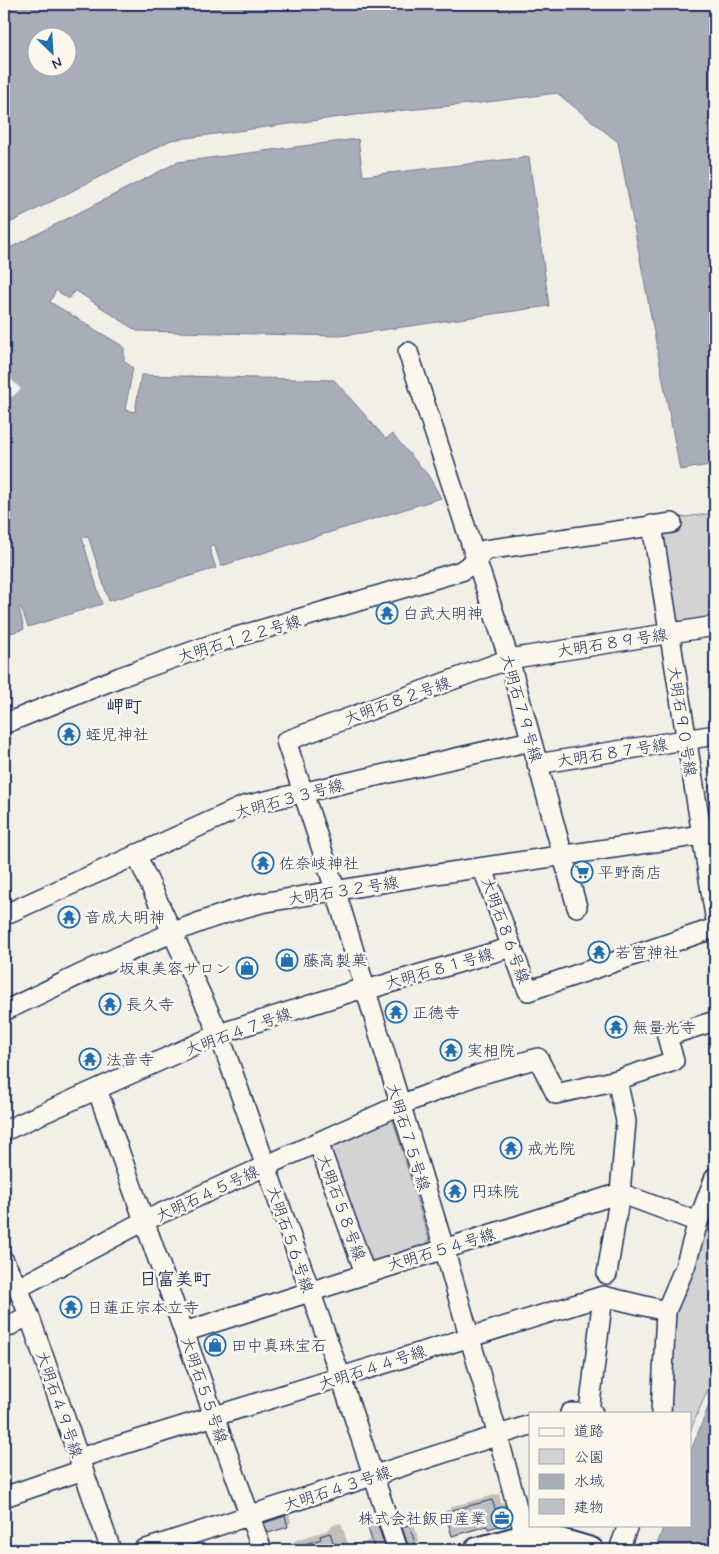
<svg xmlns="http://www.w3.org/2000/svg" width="719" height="1554" font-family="Mynerve,'Klee One',sans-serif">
  <rect width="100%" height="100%" fill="#f2efe6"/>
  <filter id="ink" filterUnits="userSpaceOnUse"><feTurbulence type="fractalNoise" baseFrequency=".02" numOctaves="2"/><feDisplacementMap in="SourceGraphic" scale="10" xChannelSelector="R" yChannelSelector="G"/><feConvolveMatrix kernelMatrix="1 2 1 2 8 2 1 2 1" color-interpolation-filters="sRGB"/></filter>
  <g filter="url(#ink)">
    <path fill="#d2d3d2" stroke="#768198" d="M 715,513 L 715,619 L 686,624 L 674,621 L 662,548 L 663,520 Z
      M 387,1118 L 393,1120 L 429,1240 L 426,1246 L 370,1264 L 326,1148 Z
      M 715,1189 L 715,1373 L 690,1431 L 690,1413 L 667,1413 L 671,1311 Z"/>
    <path fill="#a9adb7" stroke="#707b93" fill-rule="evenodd" d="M 4,4 L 715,4 L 715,464 L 680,470 L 618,142 L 557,93 L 480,103 L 355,115 L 171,140 L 4,226 ZM 38,38 L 68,38 L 68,68 L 38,68 Z
      M 358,139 L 363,176 L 529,157 L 549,306 L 340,336 L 137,331 L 75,290 L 69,299 L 56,290 L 50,302 L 124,347 L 124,361 L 133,368 L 125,410 L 135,412 L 141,375 L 334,380 L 386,439 L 392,434 L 428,475 L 441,498 L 221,566 L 214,544 L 209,547 L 216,568 L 109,601 L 88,536 L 82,538 L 102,604 L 28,627 L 21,607 L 19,608 L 24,629 L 4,635 L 4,251 L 178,162 Z
      M 715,1390 L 715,1550 L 655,1550 L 664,1525 L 690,1525 L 690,1453 Z"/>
    <path fill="#f2efe6" d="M 11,379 L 21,389 L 12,397 L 9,396 L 4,401 L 4,385 Z"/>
    <path fill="#0003" d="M 499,1494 L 501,1503 L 511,1500 L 515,1515 L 509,1521 L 489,1527 L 488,1525 L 446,1513 L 453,1506 Z
      M 289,1513 L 291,1522 L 287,1526 L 266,1523 L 270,1519 Z
      M 382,1513 L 391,1550 L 361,1550 L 360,1547 L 367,1541 L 373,1539 L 368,1523 L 374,1516 Z
      M 413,1521 L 419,1541 L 415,1545 L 404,1527 L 408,1523 Z
      M 341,1523 L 350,1550 L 286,1550 L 296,1540 L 328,1530 L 333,1525 Z"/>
    <path fill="#bdc0c4" stroke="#1b2f5e" d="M 492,1500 L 495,1509 L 505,1506 L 509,1523 L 488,1529 L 487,1526 L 452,1536 L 445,1512 Z
      M 285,1516 L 288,1527 L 268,1533 L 264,1523 Z
      M 376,1519 L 386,1550 L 375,1550 L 366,1522 Z
      M 409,1525 L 416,1546 L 409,1548 L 402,1527 Z
      M 330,1533 L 336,1550 L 293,1550 L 293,1548 L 321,1539 L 320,1536 Z"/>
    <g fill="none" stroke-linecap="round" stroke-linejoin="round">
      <g stroke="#1b2f5e" stroke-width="22">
        <path id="minor" d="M 408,352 L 509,659 L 577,907
          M 652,525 L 715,916
          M 4,724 L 120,677 L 216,643 L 461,571 L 476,561 L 485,550 L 672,523
          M 537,764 L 715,735
          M 136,854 L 219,1034 L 341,1378 L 398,1550
          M 483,869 L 528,991 L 715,928
          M 4,915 L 244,806 L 531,741
          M 4,1011 C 88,972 171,926 261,903 L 430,875 L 715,833
          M 97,1089 L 262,1550
          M 4,1131 L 219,1034 L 354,991 L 366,990 L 512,947
          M 318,1142 L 365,1273
          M 4,1261 L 18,1288 L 29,1315 L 111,1550
          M 607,1274 L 620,1193 L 626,1121 L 617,1080
          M 18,1288 L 144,1221 L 400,1105 L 478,1075 L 538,1058 L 556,1094 L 617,1080 L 674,1061 L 667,1036 L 715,1021
          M 4,1329 L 29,1315
          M 184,1332 L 620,1193 L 698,1222
          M 589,1412 L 603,1296
          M 570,1413 L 593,1413
          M 661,1413 L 666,1311 L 685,1267 L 698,1222 L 715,1177
          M 79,1458 L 603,1296 L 666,1311
          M 4,1497 L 83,1470
          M 143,1550 L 530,1425
          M 525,1550 L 525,1537 L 498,1436 L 444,1248 L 336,892 L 286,741 L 509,659 L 715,626
          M 619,1550 L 628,1525"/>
      </g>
      <g stroke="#1b2f5e" stroke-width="28">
        <path id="major" d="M 477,1550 L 532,1535 L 550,1538 L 591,1550"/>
      </g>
      <use href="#minor" stroke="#fbf7ec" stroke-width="19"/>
      <use href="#major" stroke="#fbf7ec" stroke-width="24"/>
    </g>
  </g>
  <defs>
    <g id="temple-ring" transform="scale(1.125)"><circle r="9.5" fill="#fbf7ec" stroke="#1f6fb2" stroke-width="1.5"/><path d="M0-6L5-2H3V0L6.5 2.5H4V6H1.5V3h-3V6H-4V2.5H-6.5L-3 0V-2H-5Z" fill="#1f6fb2"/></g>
    <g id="supermarket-ring" transform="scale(1.125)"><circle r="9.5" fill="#fbf7ec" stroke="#1f6fb2" stroke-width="1.5"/><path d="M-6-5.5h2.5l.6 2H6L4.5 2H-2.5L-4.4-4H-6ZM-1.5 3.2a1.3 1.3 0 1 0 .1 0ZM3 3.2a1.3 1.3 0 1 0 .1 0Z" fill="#1f6fb2"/></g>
    <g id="shop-ring" transform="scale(1.125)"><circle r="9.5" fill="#fbf7ec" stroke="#1f6fb2" stroke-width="1.5"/><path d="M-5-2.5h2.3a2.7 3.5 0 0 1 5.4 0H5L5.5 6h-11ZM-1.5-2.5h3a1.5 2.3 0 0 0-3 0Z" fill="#1f6fb2"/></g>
    <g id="office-ring" transform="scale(1.125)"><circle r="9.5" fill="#fbf7ec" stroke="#1f6fb2" stroke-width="1.5"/><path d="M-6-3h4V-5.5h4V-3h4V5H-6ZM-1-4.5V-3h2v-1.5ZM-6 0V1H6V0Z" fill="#1f6fb2"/></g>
  </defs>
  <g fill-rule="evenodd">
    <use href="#temple-ring" x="387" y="613"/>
    <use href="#temple-ring" x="69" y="734"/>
    <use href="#temple-ring" x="263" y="863"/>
    <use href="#supermarket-ring" x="582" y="872"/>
    <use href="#temple-ring" x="69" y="917"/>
    <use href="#temple-ring" x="599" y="952"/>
    <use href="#shop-ring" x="287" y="960"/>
    <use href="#shop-ring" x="247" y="968"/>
    <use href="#temple-ring" x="110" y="1004"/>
    <use href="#temple-ring" x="396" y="1012"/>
    <use href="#temple-ring" x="616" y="1027"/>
    <use href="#temple-ring" x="451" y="1050"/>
    <use href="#temple-ring" x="90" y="1059"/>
    <use href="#temple-ring" x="511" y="1148"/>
    <use href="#temple-ring" x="455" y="1191"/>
    <use href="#temple-ring" x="71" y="1307"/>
    <use href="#shop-ring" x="215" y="1345"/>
    <use href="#office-ring" x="502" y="1518"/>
  </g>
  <g text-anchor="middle" stroke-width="5" stroke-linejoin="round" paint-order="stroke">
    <g font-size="16" fill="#1b2f5e" stroke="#fbf7ec" text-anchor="start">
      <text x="403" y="619">白武大明神</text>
      <text x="85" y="740">蛭児神社</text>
      <text x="279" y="869">佐奈岐神社</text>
      <text x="598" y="878">平野商店</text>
      <text x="85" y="923">音成大明神</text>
      <text x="615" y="958">若宮神社</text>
      <text x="303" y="966">藤高製菓</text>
      <text x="231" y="974" text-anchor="end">坂東美容サロン</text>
      <text x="126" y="1010">長久寺</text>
      <text x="412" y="1018">正徳寺</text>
      <text x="632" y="1033">無量光寺</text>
      <text x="467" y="1056">実相院</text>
      <text x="106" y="1065">法音寺</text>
      <text x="527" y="1154">戒光院</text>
      <text x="471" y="1197">円珠院</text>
      <text x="87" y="1313">日蓮正宗本立寺</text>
      <text x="231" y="1351">田中真珠宝石</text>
      <text x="486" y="1524" text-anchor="end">株式会社飯田産業</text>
    </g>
    <g font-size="16" fill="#1b2f5e" stroke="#fbf7ec">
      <text transform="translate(239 638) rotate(-17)" y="6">大明石１２２号線</text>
      <text transform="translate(612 642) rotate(-9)" y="6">大明石８９号線</text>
      <text transform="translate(397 700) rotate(-20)" y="6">大明石８２号線</text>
      <text transform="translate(522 708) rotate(74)" y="6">大明石７９号線</text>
      <text transform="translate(683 721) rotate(81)" y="6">大明石９０号線</text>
      <text transform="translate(612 752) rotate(-9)" y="6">大明石８７号線</text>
      <text transform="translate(289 798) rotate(-15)" y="6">大明石３３号線</text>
      <text transform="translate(343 890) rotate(-9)" y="6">大明石３２号線</text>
      <text transform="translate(506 930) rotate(70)" y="6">大明石８６号線</text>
      <text transform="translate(439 968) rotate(-16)" y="6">大明石８１号線</text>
      <text transform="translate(238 1031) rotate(-20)" y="6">大明石４７号線</text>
      <text transform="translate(409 1137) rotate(73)" y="6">大明石７５号線</text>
      <text transform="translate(207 1193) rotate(-25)" y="6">大明石４５号線</text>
      <text transform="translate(342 1207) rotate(70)" y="6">大明石５８号線</text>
      <text transform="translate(291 1239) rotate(71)" y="6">大明石５６号線</text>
      <text transform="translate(441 1249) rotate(-17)" y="6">大明石５４号線</text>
      <text transform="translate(372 1367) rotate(-18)" y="6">大明石４４号線</text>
      <text transform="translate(205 1390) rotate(71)" y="6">大明石５５号線</text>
      <text transform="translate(60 1404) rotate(71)" y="6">大明石４９号線</text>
      <text transform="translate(337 1488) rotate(-18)" y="6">大明石４３号線</text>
    </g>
    <g font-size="18" font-weight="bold" fill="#1b2f5e" stroke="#fbf7ec">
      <text x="124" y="712">岬町</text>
      <text x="175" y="1285">日富美町</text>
    </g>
  </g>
  <rect width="719" height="1554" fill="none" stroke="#fbf7ec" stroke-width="20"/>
  <rect x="10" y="10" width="699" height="1534" fill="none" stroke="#1b2f5e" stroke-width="2" filter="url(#ink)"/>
  <rect x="529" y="1412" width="162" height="115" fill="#fbf7ec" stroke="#a1a7b3"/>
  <rect x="539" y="1428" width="25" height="8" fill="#fbf7ec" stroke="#a1a7b3"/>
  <text x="574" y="1436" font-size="15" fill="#1b2f5e">道路</text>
  <rect x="539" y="1449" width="25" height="15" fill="#d2d3d2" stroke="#a1a7b3"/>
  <text x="574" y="1462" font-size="15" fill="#1b2f5e">公園</text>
  <rect x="539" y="1474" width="25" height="15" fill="#a9adb7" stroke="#a1a7b3"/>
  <text x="574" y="1486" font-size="15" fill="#1b2f5e">水域</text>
  <rect x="539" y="1499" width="25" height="15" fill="#bdc0c4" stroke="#a1a7b3"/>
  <text x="574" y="1512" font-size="15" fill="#1b2f5e">建物</text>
  <g transform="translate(52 52) rotate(155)"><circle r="24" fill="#fbf7ec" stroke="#a1a7b3"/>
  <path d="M0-4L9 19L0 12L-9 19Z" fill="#1f6fb2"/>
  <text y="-8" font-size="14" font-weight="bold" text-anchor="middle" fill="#1b2f5e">N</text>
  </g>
</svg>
